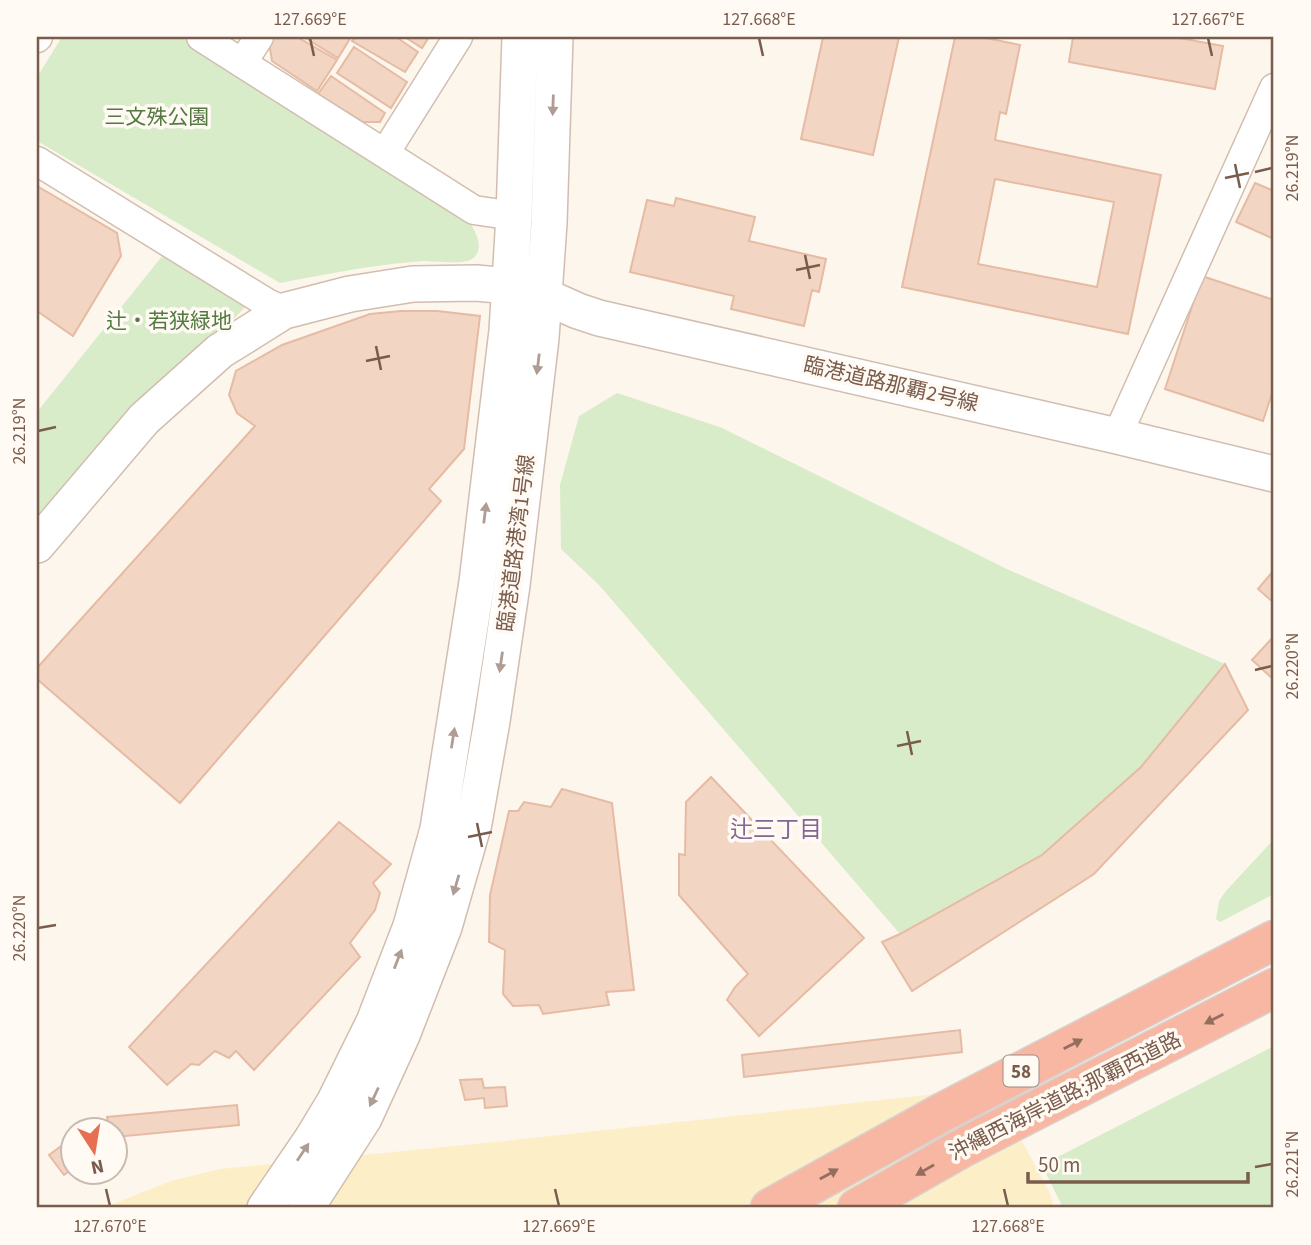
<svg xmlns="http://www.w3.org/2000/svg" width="1311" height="1245" font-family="'Source Sans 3','Noto Sans JP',sans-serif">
  <rect width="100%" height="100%" fill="#fdf6ec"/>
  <path fill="#d8ecc9" d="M 62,37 L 181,37 L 288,108 L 466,217 C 474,228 487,249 472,259 C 464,265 435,261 424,261 C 375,264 328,274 280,283 L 37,141 L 37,77 Z
    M 163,255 L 247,305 L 69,494 L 37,532 L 37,412 Z
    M 617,393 L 722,428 L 1009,570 L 1225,664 L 1135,774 L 1050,851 L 900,934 L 599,585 L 561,549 L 560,485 L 579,416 Z
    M 1274,839 L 1274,894 L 1220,922 L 1216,919 L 1219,901 L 1226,891 Z
    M 1274,1046 L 1274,1208 L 1063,1208 L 1042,1165 Z"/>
  <path fill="#fcefc7" d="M 936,1094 L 1010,1119 L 1050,1193 L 1054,1208 L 103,1208 L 171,1181 L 220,1169 L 514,1140 Z"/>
  <path fill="#f3d5c3" stroke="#e6bba3" stroke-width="2" fill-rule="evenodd" d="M 273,37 L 297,37 L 337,60 L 317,91 L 272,61 L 269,42 Z
    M 304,37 L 351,37 L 338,58 Z
    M 356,37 L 396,37 L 418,52 L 405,72 L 352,41 Z
    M 405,37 L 429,37 L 422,48 Z
    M 823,37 L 899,37 L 873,155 L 801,139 Z
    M 955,37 L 981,37 L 1020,45 L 1006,114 L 1000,112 L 995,140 L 1161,175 L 1128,334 L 902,287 ZM 995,179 L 1114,202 L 1097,287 L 978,264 Z
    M 1073,37 L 1174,37 L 1223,46 L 1215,89 L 1069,62 Z
    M 354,47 L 407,82 L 391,108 L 337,73 Z
    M 331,76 L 385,113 L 380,122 L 363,122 L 318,94 Z
    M 1255,183 L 1274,191 L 1274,239 L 1236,222 Z
    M 37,186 L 117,233 L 121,256 L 73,336 L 37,311 Z
    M 676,198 L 755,217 L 749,241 L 826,259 L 819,292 L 812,290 L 804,326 L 731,309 L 734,296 L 630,272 L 647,200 L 674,206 Z
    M 1202,276 L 1274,300 L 1274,387 L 1263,421 L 1165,389 Z
    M 401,311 L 437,311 L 480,316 L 464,449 L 429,489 L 441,501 L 180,803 L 37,679 L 37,668 L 255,426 L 237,413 L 229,395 L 236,371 L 282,345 L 370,314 Z
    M 1274,570 L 1274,603 L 1258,589 Z
    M 1274,636 L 1274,680 L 1252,660 Z
    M 1225,664 L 1248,710 L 1094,874 L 912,991 L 882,942 L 900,934 L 1042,855 L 1141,767 Z
    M 711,777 L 864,938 L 759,1036 L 727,1000 L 735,987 L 748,974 L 679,895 L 679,854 L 685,855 L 686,802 Z
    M 562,789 L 612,803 L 634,990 L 606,992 L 609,1005 L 543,1014 L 539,1005 L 513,1006 L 503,994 L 505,950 L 489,942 L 490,895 L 509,811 L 518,811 L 524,802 L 551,807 Z
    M 339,822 L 391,864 L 373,883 L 380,893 L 375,910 L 350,943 L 360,957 L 254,1070 L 236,1051 L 229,1058 L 215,1051 L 199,1065 L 191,1064 L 167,1085 L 129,1047 Z
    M 960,1030 L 962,1052 L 744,1077 L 742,1055 Z
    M 482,1079 L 484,1088 L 505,1087 L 507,1106 L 485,1108 L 484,1098 L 465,1100 L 460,1080 Z
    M 237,1105 L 239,1125 L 116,1137 L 116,1130 L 109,1130 L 107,1117 Z
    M 68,1141 L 74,1148 L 74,1168 L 64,1175 L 49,1155 Z"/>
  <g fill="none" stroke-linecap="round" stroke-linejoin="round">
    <g stroke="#d1beb0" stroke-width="31">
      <path id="minor" d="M 201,37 L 474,210 L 514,216
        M 37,38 L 38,37
        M 243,62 L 259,37
        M 385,153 L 458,37
        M 37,161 L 267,303 L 284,311
        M 1117,436 L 1274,88"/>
    </g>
    <g stroke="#d1beb0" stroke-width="38">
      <path id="tertiary" d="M 37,545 L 144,419 L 220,351 L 284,311 L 350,294 L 413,284 L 476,283 L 510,286 L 544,296 L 578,311 L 599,318 L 1117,436 L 1274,474
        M 265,1208 L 312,1139 L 335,1101 L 374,1022 L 411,926 L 438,829 L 477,582 L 507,331 L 514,216 L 520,37
        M 306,1208 L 364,1118 L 402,1035 L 444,927 L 474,823 L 492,721 L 512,585 L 541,338 L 549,223 L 555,37"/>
    </g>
    <g stroke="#dad1cd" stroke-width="41">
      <path id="motorway" d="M 770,1208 L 943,1112 L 1274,940
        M 857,1208 L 964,1147 L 1274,988"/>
    </g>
    <use href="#minor" stroke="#fff" stroke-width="28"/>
    <use href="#tertiary" stroke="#fff" stroke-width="35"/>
    <use href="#motorway" stroke="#f7b7a3" stroke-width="38"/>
  </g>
  <defs><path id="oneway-solid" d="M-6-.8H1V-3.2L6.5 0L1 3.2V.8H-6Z" transform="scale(1.75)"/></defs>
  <g fill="#af9d94">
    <use href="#oneway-solid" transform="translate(553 105) rotate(92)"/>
    <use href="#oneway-solid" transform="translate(538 364) rotate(97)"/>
    <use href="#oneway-solid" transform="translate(485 513) rotate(-83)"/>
    <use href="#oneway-solid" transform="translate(501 662) rotate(98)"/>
    <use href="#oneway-solid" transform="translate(453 738) rotate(-81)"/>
    <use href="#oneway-solid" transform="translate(456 885) rotate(106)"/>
    <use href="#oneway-solid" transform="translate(398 959) rotate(-69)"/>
    <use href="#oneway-solid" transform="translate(374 1097) rotate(115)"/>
    <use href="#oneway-solid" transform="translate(303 1152) rotate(-56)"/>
  </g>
  <g fill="#936e5e">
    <use href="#oneway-solid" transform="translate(1214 1019) rotate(153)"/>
    <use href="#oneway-solid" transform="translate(1073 1044) rotate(-27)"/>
    <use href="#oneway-solid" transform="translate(925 1170) rotate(150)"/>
    <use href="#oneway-solid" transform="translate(829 1174) rotate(-29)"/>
  </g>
  <path fill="none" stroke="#7a5c4d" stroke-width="2.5" d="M 310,38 L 314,56M 759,38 L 763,56M 1208,38 L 1212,56M 1235,164 L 1240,188M 1255,172 L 1272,168M 1225,178 L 1249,173M 805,255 L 810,279M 796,270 L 820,265M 376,346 L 381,370M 366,361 L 390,356M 38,431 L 56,427M 1255,670 L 1272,666M 907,731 L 912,755M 897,746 L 921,741M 477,823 L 482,847M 468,837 L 492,832M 38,928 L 56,925M 1255,1167 L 1272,1164M 106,1189 L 110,1206M 555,1189 L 559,1206M 1004,1189 L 1008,1206"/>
  <g text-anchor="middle" stroke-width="7" stroke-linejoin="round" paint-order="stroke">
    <rect fill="#fffaf3" stroke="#a28b7f" stroke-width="2" x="1003.5" y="1055.5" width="35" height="31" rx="5"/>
    <g font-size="19" font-weight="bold" fill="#7a5c4d">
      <text x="1021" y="1078">58</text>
    </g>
    <g font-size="21" fill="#537a41" stroke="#fffaf3">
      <text x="157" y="124">三文殊公園</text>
      <text x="169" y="328">辻・若狭緑地</text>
    </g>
    <g font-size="21" fill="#7a5c4d" stroke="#fffaf3">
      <text transform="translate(891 384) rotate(13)" y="7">臨港道路那覇2号線</text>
      <text transform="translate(516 543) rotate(-83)" y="7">臨港道路港湾1号線</text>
      <text transform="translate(1065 1096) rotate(-27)" y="7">沖縄西海岸道路;那覇西道路</text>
    </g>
    <g font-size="23" fill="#846695" stroke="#fffaf3">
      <text x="776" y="837">辻三丁目</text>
    </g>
  </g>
  <rect width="1311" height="1245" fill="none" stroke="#fffaf3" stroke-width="77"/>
  <g transform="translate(94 1151) rotate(168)"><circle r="33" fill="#fffaf3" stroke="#cabbb1" stroke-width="2"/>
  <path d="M0-5L12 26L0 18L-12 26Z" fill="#e76f51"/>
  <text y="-10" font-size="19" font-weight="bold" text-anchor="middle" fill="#7a5c4d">N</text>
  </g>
  <path d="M1028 1172v10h220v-10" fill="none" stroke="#7a5c4d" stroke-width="3.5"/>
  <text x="1038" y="1172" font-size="21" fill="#7a5c4d" stroke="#fffaf3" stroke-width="5" paint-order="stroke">50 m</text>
  <rect x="38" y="38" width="1234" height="1168" fill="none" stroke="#7a5c4d" stroke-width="2.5"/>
  <g font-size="18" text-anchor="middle" fill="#7a5c4d">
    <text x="310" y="25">127.669°E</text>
    <text x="759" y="25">127.668°E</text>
    <text x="1208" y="25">127.667°E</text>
    <text transform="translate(1292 168) rotate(-90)" y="6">26.219°N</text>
    <text transform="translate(19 431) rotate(-90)" y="6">26.219°N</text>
    <text transform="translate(1292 666) rotate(-90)" y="6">26.220°N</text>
    <text transform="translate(19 928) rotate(-90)" y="6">26.220°N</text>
    <text transform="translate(1292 1164) rotate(-90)" y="6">26.221°N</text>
    <text x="110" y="1232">127.670°E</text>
    <text x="559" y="1232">127.669°E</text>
    <text x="1008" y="1232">127.668°E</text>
  </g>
</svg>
